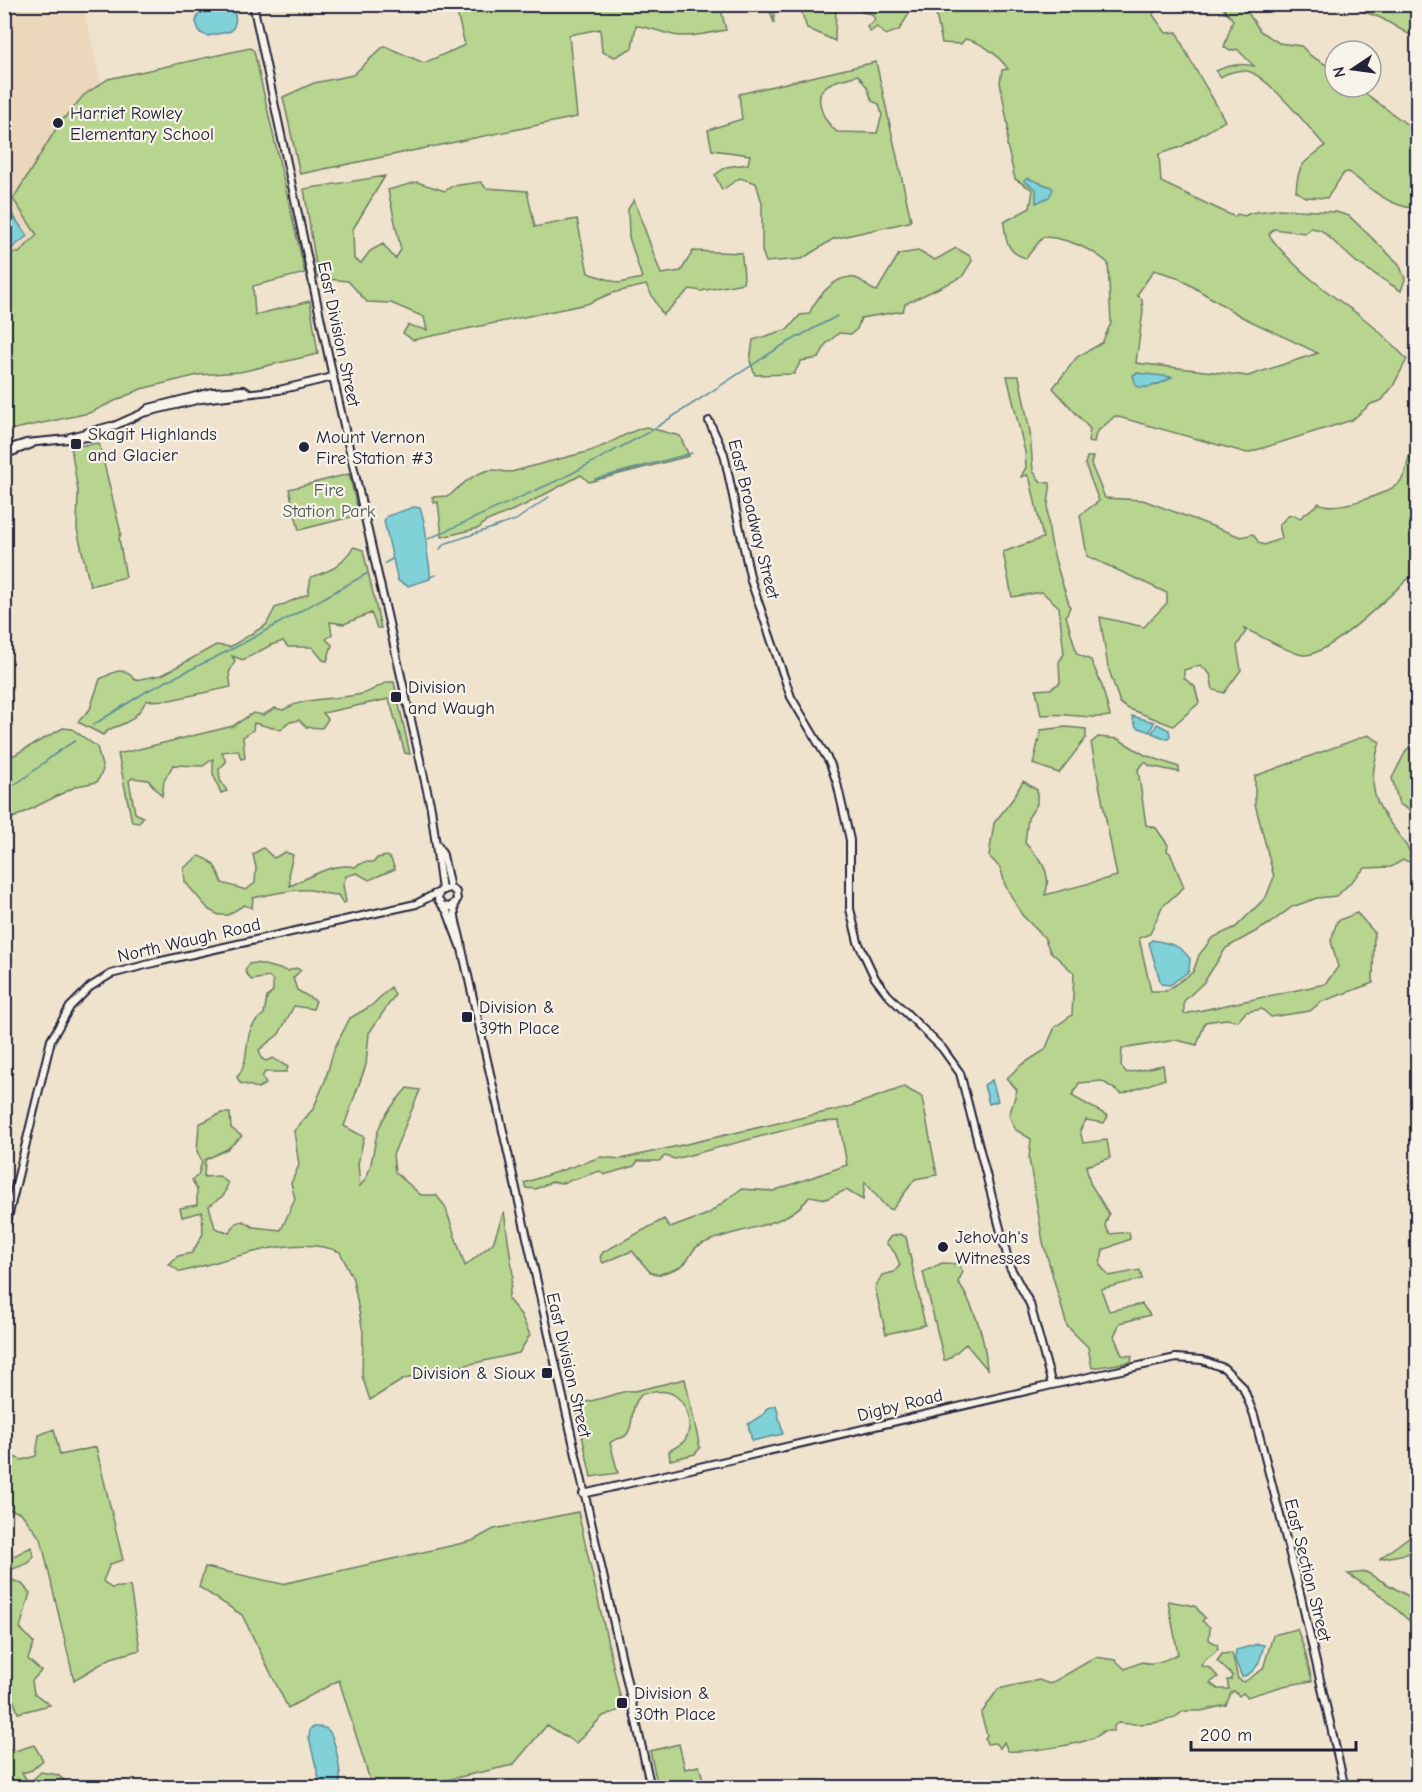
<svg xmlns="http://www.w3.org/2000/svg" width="1422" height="1792" font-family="'Comic Neue',sans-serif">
  <rect width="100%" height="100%" fill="#f0e3ce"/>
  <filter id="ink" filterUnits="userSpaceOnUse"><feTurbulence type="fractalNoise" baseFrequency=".0167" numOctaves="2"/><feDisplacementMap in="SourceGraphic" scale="12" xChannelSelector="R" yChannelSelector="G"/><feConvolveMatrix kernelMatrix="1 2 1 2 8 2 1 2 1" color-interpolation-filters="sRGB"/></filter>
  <g filter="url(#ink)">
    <path fill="#ebd8bc" d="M 23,4 L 83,5 L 138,237 L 5,267 L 4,9 Z"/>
    <path fill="#b7d58e" stroke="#6c7c64" stroke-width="1.5" fill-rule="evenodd" d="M 455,5 L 720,5 L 726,30 C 710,33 690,38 673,35 C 660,32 650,27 636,26 L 632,48 L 615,57 L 602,52 L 600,29 L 569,35 L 577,117 L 300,174 L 283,97 L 314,83 L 353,75 L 384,46 L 424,63 L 465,45 Z
      M 768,5 L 768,4 L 799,5 L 774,12 L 774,23 Z
      M 799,5 L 836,5 L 835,41 L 807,28 Z
      M 855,5 L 911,5 L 912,9 L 899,30 L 886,35 L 877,27 L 870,32 L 867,27 L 875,20 L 872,14 L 862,12 Z
      M 934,5 L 1157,5 L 1153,15 L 1166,33 L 1177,32 C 1189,64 1210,90 1225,121 L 1181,147 L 1159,154 L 1161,182 L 1235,217 L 1237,214 L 1245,216 L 1250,213 L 1279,209 L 1336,212 L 1349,216 L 1399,264 L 1405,279 L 1401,291 L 1356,262 L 1321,230 L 1311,228 L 1305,233 L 1273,229 L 1269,235 C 1293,268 1327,292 1359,315 C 1377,327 1392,345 1407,359 L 1393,386 L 1382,400 L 1371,404 L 1352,420 L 1247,453 L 1115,416 L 1096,433 L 1094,443 L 1088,442 L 1090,429 L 1053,388 L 1077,357 L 1102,343 L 1111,323 L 1108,263 C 1092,249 1064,237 1043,237 L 1026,258 C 1007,253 1005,240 1004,222 L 1030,208 L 1033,190 L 1015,179 L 1007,145 L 1008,126 L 1000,82 L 1002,70 L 1008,69 C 997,54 984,43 965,39 L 961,44 L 942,43 ZM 1154,270 L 1177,277 L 1242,317 L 1318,353 L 1248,376 L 1136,363 L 1143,311 L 1142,299 L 1137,295 Z
      M 1220,5 L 1243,5 L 1260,31 L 1279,43 L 1301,46 L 1311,56 L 1335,70 L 1335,87 L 1357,87 L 1417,132 L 1417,208 C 1393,209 1367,187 1349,172 L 1344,173 L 1327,198 L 1305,197 L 1296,191 C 1298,162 1304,163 1325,146 C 1311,130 1266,74 1247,71 C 1239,69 1227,73 1220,77 L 1216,71 C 1228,65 1242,63 1254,66 L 1237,49 L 1230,51 L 1224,47 L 1233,20 Z
      M 1346,5 L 1417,5 L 1417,39 L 1381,18 Z
      M 250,48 L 254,51 L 305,273 L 253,286 L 255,315 L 310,301 L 318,354 L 240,372 L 198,375 L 141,389 L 89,413 L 5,431 L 5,252 L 19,253 L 37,235 L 13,199 L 59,124 L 84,95 L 108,79 Z
      M 876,62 L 911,220 L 909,222 L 833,239 L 802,259 L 766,262 L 762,251 L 762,203 L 756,183 L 740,178 L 722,190 L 715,175 L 726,167 L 748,164 L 750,155 L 712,150 L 708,130 L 742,119 L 739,94 ZM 858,75 L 867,87 L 872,101 L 879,104 L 882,115 L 877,133 L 837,132 C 827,123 822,116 820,103 C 816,81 843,80 858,75 Z
      M 385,176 L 353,229 L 354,259 L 361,263 L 370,251 L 383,244 L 395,259 L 401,250 L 388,190 L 417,182 L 445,191 L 452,186 L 481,182 L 486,188 L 527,191 L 535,227 L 577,219 L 588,273 L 619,283 L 642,278 L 629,237 L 628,209 L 634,200 L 661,274 L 681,271 L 693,251 L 742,253 C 741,263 746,273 743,283 L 701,291 L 690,289 L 663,315 L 646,285 L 612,293 L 587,304 L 413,340 L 403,333 L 408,325 L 427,330 L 424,317 L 391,303 L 367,302 L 348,281 L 318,278 L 304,189 Z
      M 956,248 L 970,256 L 972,261 L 962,277 L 905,304 L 903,311 L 861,318 L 857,329 L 851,334 L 839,333 L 826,344 L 819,358 L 801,361 L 794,374 L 755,375 L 750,361 L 753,340 L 788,329 L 800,315 L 809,314 C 816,298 838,270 858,279 C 866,282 866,288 877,291 L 899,254 L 918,251 L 935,260 Z
      M 1007,376 L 1019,376 L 1030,432 L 1033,471 L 1041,482 L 1050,483 C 1051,491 1048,497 1048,506 C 1046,539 1060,576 1070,607 L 1066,616 L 1077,654 L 1091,660 L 1102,686 L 1110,716 C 1088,720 1066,712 1041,715 L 1036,690 L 1050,689 L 1060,683 L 1059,662 L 1064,654 L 1059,607 L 1042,592 L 1012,597 L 1003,552 L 1043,538 L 1030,479 L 1027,475 L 1021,477 L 1026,467 L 1025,452 Z
      M 646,427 L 680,436 L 689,456 L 589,482 L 581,475 L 523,506 L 485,522 L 479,528 L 442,537 L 438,502 L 434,503 L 432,497 L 449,496 C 460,486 477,470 493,470 C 501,470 506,474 515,471 C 539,464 563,458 587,452 C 608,446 625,432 646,427 Z
      M 99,443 L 121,533 L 119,539 L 126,577 L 90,586 L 77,529 L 78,491 L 71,447 Z
      M 1087,457 L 1093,457 L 1091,464 L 1105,498 L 1143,500 L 1241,537 L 1253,534 L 1259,543 L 1264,545 L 1282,538 L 1279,525 L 1288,516 L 1294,515 L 1300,518 L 1319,503 C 1334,512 1386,495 1399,483 C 1406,476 1407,465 1409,457 L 1417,459 L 1417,571 C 1396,589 1328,658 1303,655 C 1289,653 1258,634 1243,628 L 1246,631 L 1237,646 L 1241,670 L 1224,693 L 1213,690 L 1210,674 L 1200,665 L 1184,670 L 1184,678 L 1195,687 L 1199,703 L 1173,726 L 1127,708 L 1120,703 L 1108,667 L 1100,617 L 1144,627 L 1167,603 L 1167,593 L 1087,556 L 1080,515 L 1099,501 L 1085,464 Z
      M 349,474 L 359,515 L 299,530 L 289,489 Z
      M 354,547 L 363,550 L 381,628 L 377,628 L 371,613 L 344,624 L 330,622 L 332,635 L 326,639 L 332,645 L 327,661 L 323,660 L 312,647 L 288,647 L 283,641 L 271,645 L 243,660 L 232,656 L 235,661 L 229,673 L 231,687 L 170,700 L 146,701 C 142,709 134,719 125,723 C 116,728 111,726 103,735 L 78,722 L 90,709 L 100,679 C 115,672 123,665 135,680 L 162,675 L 216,645 L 230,647 L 266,625 L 275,608 L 308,594 L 311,577 C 338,568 336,568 354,547 Z
      M 388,682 L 394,682 L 410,754 L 405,753 L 389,699 L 323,713 L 328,719 L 322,728 L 306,727 L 299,720 L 287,723 L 281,730 L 254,723 L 253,730 L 243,737 L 245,758 L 241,759 L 238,750 L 222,752 L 226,762 L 219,769 L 220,780 L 227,791 L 221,793 L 213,774 L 213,759 L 203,766 L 173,765 L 164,781 L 162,796 L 148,780 L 132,778 L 129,781 L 135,813 L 143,817 L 139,823 L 132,822 L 118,754 L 233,726 L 253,713 L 263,715 L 275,708 L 283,710 C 306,696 336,700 362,694 C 371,692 379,685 388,682 Z
      M 1066,727 L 1086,729 L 1086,738 L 1059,773 L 1033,764 L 1041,730 Z
      M 63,728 L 72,729 L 97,747 L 103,770 L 97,782 L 77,786 L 5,822 L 5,760 Z
      M 1368,735 L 1380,742 C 1359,810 1390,811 1417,864 L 1403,860 L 1391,867 L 1365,868 L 1337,896 L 1317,898 L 1292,907 L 1269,924 L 1226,948 L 1204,982 L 1184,1001 L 1184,1014 L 1325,984 L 1338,967 L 1331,941 L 1337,921 L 1357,913 L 1374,932 L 1373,983 L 1321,1002 L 1310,1011 L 1271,1017 L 1262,1009 L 1246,1012 L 1238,1021 L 1226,1019 L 1205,1022 L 1197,1045 L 1176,1040 L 1122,1049 L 1121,1066 L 1127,1073 L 1163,1065 L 1165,1079 L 1122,1094 L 1102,1081 L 1079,1083 L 1072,1096 L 1108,1116 L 1104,1123 L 1086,1120 L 1080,1130 L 1083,1143 L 1107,1140 L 1110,1158 L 1086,1166 L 1090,1183 L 1109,1214 L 1105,1225 L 1110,1234 L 1129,1232 L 1130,1239 L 1103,1250 L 1100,1265 L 1109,1276 L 1140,1270 L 1142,1279 L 1101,1289 L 1109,1311 L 1142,1304 L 1150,1315 L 1120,1323 L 1114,1336 L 1122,1355 L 1132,1356 L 1131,1362 L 1092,1368 L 1088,1347 L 1067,1326 L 1043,1242 L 1029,1158 L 1031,1139 L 1016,1130 L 1009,1116 L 1017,1090 L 1007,1078 L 1021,1065 L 1045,1050 L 1055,1027 L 1072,1015 L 1074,973 L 1050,951 L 1044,937 L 1022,915 L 1005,885 L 1001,869 L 989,856 L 994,823 L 1012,800 L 1023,781 L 1037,790 L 1037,804 L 1028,818 L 1025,843 C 1040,858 1053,873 1045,895 L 1117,876 L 1091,743 L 1098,737 L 1118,739 L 1145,755 L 1179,767 L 1179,772 L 1150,766 L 1145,762 L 1138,769 L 1146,825 L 1156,828 L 1168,845 L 1167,851 L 1170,853 L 1184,887 L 1162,907 L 1150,934 L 1139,938 L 1151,991 L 1166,991 L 1193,972 L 1199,955 L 1212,938 L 1236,927 L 1266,897 L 1274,877 L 1255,804 L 1255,776 Z
      M 1417,743 L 1417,803 L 1411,811 L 1399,804 L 1392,778 L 1407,749 Z
      M 263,848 L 274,858 L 285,852 L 293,855 L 289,871 L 290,886 C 310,877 333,862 355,867 L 364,862 L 374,862 L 377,858 L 387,856 L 391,859 L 395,869 L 369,880 L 357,873 L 346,876 L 343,885 L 346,902 L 343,903 L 338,895 C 327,895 319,891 310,890 C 292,888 270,895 253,898 L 252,908 L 244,905 L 228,915 L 219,915 L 209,910 L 185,882 L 184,868 L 199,856 C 214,860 218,870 222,883 L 246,890 L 255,883 L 256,868 L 253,854 Z
      M 256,963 L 288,971 L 296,968 L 301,970 L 293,978 L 297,990 L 316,1001 L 313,1009 L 294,1006 L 279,1034 L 259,1050 L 262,1059 L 266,1061 L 273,1058 L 288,1067 L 286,1072 L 265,1072 L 262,1077 L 266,1084 L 258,1088 L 240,1083 L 237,1077 C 254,1057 238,1032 264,1014 L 267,997 L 273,991 L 273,981 L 269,977 L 251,980 L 245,971 L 249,964 Z
      M 391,987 L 395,995 L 369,1033 L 366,1065 L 344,1126 L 364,1137 L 358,1164 L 360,1186 C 374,1172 372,1146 379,1128 C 385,1113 397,1100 407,1088 L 420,1090 L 393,1155 L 395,1172 L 421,1195 L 436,1195 L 445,1206 L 465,1266 L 493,1243 L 504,1211 L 513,1275 L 508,1299 L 521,1315 L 530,1335 L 519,1353 L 404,1379 L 370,1400 L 362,1376 L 363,1332 L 353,1279 L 340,1252 C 296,1232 225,1261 180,1272 L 169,1264 L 178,1256 L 192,1253 L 203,1234 L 202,1212 L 182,1217 L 180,1208 L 197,1205 L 197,1190 L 192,1180 L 198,1175 L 202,1162 L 197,1151 L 199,1124 L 221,1113 L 230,1113 L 231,1128 L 242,1136 L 227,1149 L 205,1160 L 204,1177 L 219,1176 L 228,1183 L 224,1195 L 209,1206 L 215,1228 L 229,1233 L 236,1223 L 243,1221 L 253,1227 L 281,1230 L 295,1199 L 291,1183 L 299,1165 L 294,1131 L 313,1109 L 325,1081 L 334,1049 L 350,1018 L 371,1006 Z
      M 904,1087 L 922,1097 L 937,1175 L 915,1179 L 892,1210 L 885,1206 L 865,1182 L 863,1200 L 846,1190 L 826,1199 L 810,1196 C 787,1230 732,1227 698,1246 C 691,1250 690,1259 684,1264 C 678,1270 665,1272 658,1275 L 650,1272 L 632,1251 L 603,1263 L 600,1257 L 603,1252 L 664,1219 L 670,1228 L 708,1214 L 741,1189 L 773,1191 L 847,1165 L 839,1121 L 816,1122 L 675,1159 L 665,1156 L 659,1161 L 638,1161 L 634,1166 L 604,1175 L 600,1171 L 562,1183 L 551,1182 L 536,1189 L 526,1188 L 524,1183 L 601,1157 L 621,1159 L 848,1107 Z
      M 900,1234 L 906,1237 L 925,1325 L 886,1334 L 875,1288 L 882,1275 L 894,1272 L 900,1265 L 895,1253 L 886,1243 L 890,1237 Z
      M 942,1263 L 959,1264 L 963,1272 L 958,1282 C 975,1308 985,1338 987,1369 L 966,1344 L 947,1360 L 944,1360 L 923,1272 Z
      M 685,1379 L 700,1448 L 695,1454 L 670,1460 L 669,1451 C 674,1448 681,1445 685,1440 C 695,1424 685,1396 667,1392 C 658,1390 650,1393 642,1394 C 627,1410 636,1422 627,1434 C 623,1440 616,1437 610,1443 L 618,1473 L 591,1477 L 575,1403 C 595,1404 621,1389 635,1391 Z
      M 54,1429 L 60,1455 L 96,1447 L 123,1560 L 110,1564 L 103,1581 L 111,1588 L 130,1586 L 140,1650 L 111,1658 L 74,1680 L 41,1539 L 21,1513 L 5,1508 L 5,1454 L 22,1460 L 36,1456 L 39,1435 Z
      M 578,1512 L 623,1709 L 603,1716 L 576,1743 L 547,1725 L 513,1765 L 415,1787 L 372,1787 L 339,1680 L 288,1708 L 242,1615 L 199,1587 L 205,1567 L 282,1584 L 472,1541 L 494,1529 Z
      M 1417,1531 L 1417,1552 L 1379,1559 Z
      M 31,1547 L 34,1556 L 29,1563 L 10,1570 L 7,1578 L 22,1584 L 30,1593 L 20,1628 L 34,1643 L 28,1659 L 41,1671 L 32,1681 L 34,1693 L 50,1705 L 18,1713 L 10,1689 L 5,1683 L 5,1551 L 14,1556 Z
      M 1366,1572 L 1417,1601 L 1417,1628 L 1382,1596 L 1348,1574 Z
      M 1168,1601 L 1195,1606 L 1205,1618 L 1202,1621 L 1210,1627 L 1209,1640 L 1217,1644 L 1218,1648 C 1213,1657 1204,1657 1201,1666 L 1210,1668 L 1218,1677 L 1210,1683 L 1218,1689 L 1229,1689 L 1227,1680 L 1231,1680 L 1232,1675 L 1217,1661 L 1222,1654 L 1232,1653 L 1238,1679 L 1244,1682 L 1263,1669 L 1273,1635 L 1297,1629 L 1305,1651 L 1312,1681 L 1283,1686 L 1247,1697 L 1243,1693 L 1239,1696 L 1234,1691 L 1231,1693 L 1226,1705 L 1201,1711 L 1183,1711 C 1170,1725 1135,1725 1118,1723 L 1114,1726 L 1114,1731 L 1103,1731 C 1094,1745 1025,1752 1008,1751 L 1004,1742 L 1000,1748 L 995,1743 L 987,1744 L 985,1738 L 987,1735 L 981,1714 L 998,1689 L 1039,1680 L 1050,1684 L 1096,1657 L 1115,1660 L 1125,1669 L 1142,1662 C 1156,1666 1166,1659 1178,1654 Z
      M 679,1744 L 685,1769 L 699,1766 L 703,1779 L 658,1787 L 650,1751 Z
      M 34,1745 L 43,1760 L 32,1770 L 22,1773 L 29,1783 L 41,1772 L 58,1775 L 69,1785 L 66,1787 L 5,1787 L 5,1747 L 15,1751 Z"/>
    <path fill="#80d2d8" stroke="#5a8c99" stroke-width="1.5" d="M 222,6 L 231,7 C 237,15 237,23 231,31 L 208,36 L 200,33 L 196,22 L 198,14 Z
      M 1027,178 L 1051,187 L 1053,189 L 1049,197 L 1036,203 L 1036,189 L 1024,181 Z
      M 11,212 L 27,236 L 12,248 L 4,246 L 5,217 Z
      M 1137,373 L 1172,377 C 1161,384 1148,390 1136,386 L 1133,375 Z
      M 414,507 L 420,508 C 426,524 426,535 427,551 C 428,561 431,568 430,579 L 408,586 L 398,581 L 384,521 L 387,516 Z
      M 1132,716 L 1154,722 L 1150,732 L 1136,727 Z
      M 1157,724 L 1169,730 L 1170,736 L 1167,739 L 1152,733 Z
      M 1152,940 C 1168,943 1180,944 1190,959 L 1189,971 L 1170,985 L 1161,984 L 1149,943 Z
      M 992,1080 L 998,1101 L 989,1104 L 984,1085 Z
      M 776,1405 L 783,1434 L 752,1441 L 748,1424 L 764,1414 L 767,1408 Z
      M 1258,1644 L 1264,1645 C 1260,1660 1258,1672 1242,1677 L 1235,1660 L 1236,1650 Z
      M 314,1727 C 319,1727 324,1726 328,1730 C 335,1736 341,1772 340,1782 L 335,1787 L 321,1787 L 309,1738 L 310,1729 Z"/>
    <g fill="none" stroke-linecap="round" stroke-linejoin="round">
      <path stroke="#5a8c99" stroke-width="1.5" d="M 595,479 L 692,453
        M 428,539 L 565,477 L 649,432 L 783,345 L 837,316
        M 440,549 L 444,544 L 516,520 L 549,497
        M 385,563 L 392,559
        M 430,577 L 436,575
        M 93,725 L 147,691 L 242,644 L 368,573
        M 4,791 C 31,777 49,755 75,741"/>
      <g stroke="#22223b" stroke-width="10">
        <path id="tertiary" d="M 253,4 L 333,377 L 431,808 L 442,890
          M 143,413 L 149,408 L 212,392 L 244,390 L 248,393
          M 709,421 L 724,454 L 751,581 L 791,697 L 830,763 L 837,783 L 850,840 L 850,909 L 858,942 L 875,978 L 888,995 L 942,1048 L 960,1073 L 1010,1267 L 1030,1304 L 1052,1385
          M 70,437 L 111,426
          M 4,450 L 26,443 L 89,437 L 143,413 L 201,399 L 279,390 L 333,377
          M 4,455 L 32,444
          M 438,846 L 443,855 L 450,888
          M 439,893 L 438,900 L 447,911 L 460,946
          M 455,904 C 452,918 461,934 462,949 L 651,1788
          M 4,1234 L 51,1040 L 70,1007 L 90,987 L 111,974 L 157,962 L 416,904 C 424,900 443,889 450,888 L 456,892 L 457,900 L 450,907 L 443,906
          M 583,1494 L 1052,1385 L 1176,1358 L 1202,1360 L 1224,1368 L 1243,1387 L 1254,1415 L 1300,1593 L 1345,1788"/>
      </g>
      <use href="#tertiary" stroke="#f7f3e8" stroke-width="6"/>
    </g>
  </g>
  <g fill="#22223b" stroke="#f7f3e8" stroke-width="2">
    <circle cx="58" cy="123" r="6"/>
    <rect x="70" y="438" width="12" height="12" rx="3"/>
    <circle cx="304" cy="447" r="6"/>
    <rect x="390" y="691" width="12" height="12" rx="3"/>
    <rect x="461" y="1011" width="12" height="12" rx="3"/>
    <circle cx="943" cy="1247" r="6"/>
    <rect x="541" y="1367" width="12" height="12" rx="3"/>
    <rect x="616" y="1697" width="12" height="12" rx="3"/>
  </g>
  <g text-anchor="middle" stroke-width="4.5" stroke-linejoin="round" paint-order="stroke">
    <g font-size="18" fill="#22223b" stroke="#f7f3e8" text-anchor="start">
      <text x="70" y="119">Harriet Rowley<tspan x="70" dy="21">Elementary School</tspan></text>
      <text x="88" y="440">Skagit Highlands<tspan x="88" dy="21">and Glacier</tspan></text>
      <text x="316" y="443">Mount Vernon<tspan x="316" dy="21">Fire Station #3</tspan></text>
      <text x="408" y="693">Division<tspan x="408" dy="21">and Waugh</tspan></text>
      <text x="479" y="1013">Division &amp;<tspan x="479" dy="21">39th Place</tspan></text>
      <text x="955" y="1243">Jehovah's<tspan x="955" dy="21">Witnesses</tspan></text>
      <text x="535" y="1379" text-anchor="end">Division &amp; Sioux</text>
      <text x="634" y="1699">Division &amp;<tspan x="634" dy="21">30th Place</tspan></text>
    </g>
    <g font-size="18" fill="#22223b" stroke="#f7f3e8">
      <text transform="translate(339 334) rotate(78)" y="6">East Division Street</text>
      <text transform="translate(754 519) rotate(76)" y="6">East Broadway Street</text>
      <text transform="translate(189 940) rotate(-13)" y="6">North Waugh Road</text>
      <text transform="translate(569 1365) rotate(77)" y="6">East Division Street</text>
      <text transform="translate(900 1405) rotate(-14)" y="6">Digby Road</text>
      <text transform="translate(1308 1570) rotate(76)" y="6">East Section Street</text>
    </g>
    <g font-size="18" fill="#4f5854" stroke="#f7f3e8">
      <text x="329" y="496">Fire<tspan x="329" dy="21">Station Park</tspan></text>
    </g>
  </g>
  <rect width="1422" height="1792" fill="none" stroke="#f7f3e8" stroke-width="24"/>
  <rect x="12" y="12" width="1398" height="1768" fill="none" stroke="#22223b" stroke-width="2" filter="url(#ink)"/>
  <g transform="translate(1353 69) rotate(257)"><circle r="28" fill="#f7f3e8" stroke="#a29fa3" stroke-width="1.5"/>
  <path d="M0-4.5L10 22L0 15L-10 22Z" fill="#22223b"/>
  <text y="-9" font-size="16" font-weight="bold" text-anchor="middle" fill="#22223b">N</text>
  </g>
  <path d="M1191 1741v9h165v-9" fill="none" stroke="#22223b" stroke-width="3"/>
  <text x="1200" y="1741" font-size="18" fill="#22223b" stroke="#f7f3e8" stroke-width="4.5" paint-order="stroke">200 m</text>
</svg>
